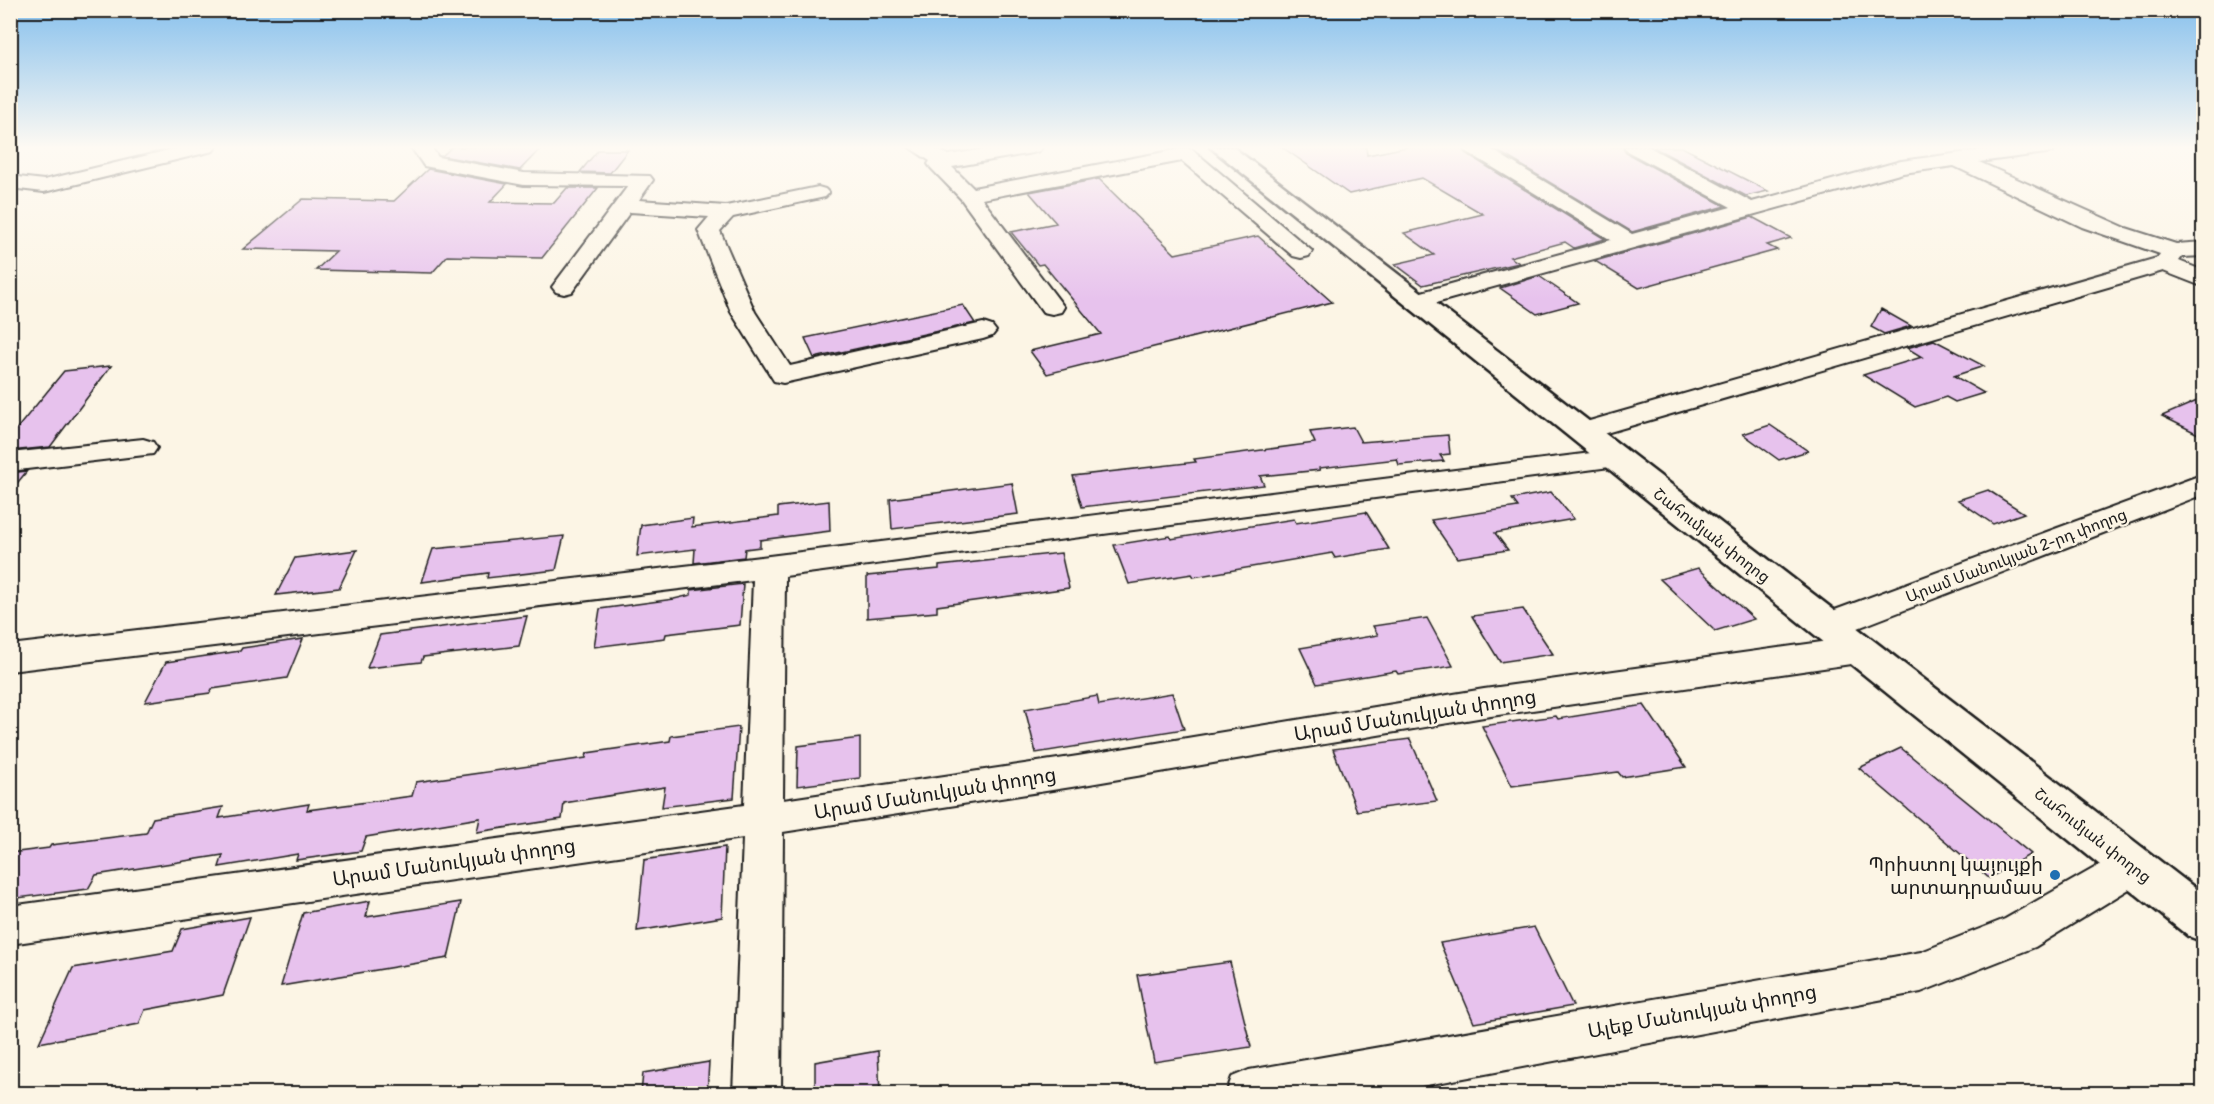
<svg xmlns="http://www.w3.org/2000/svg" width="2214" height="1104" font-family="Pangolin,'Noto Sans Armenian',sans-serif">
  <rect width="100%" height="100%" fill="#fcf5e5"/>
  <filter id="ink" filterUnits="userSpaceOnUse"><feTurbulence type="fractalNoise" baseFrequency=".0167" numOctaves="2"/><feDisplacementMap in="SourceGraphic" scale="12" xChannelSelector="R" yChannelSelector="G"/><feConvolveMatrix kernelMatrix="1 2 1 2 8 2 1 2 1" color-interpolation-filters="sRGB"/></filter>
  <g filter="url(#ink)">
    <path fill="#e7c2ed" stroke="#1c1c1c" stroke-width="1.5" d="M 452,147 L 542,147 L 520,170 L 442,156 Z
      M 1282,147 L 1366,147 L 1367,155 L 1407,147 L 1461,147 L 1465,153 L 1605,239 L 1574,248 L 1565,242 L 1510,257 L 1519,263 L 1423,285 L 1395,264 L 1434,255 L 1404,233 L 1483,214 L 1422,178 L 1349,194 Z
      M 1498,147 L 1622,147 L 1626,153 L 1725,206 L 1632,232 L 1493,148 Z
      M 1653,147 L 1682,147 L 1768,191 L 1746,196 Z
      M 598,150 L 628,150 L 610,173 L 580,172 Z
      M 428,169 L 507,184 L 490,202 L 554,203 L 567,188 L 598,188 L 542,258 L 447,256 L 432,273 L 316,270 L 336,251 L 243,249 L 303,199 L 394,201 Z
      M 1099,179 L 1175,254 L 1258,236 L 1332,302 L 1047,374 L 1030,351 L 1101,334 L 1043,264 L 1038,265 L 1011,232 L 1056,223 L 1029,192 Z
      M 1752,217 L 1791,238 L 1767,245 L 1777,250 L 1639,288 L 1595,261 Z
      M 1539,276 L 1578,303 L 1537,314 L 1500,288 Z
      M 963,305 L 975,323 L 814,358 L 805,338 Z
      M 1881,309 L 1911,326 L 1884,334 L 1871,327 Z
      M 1934,340 L 1984,366 L 1954,376 L 1984,393 L 1955,402 L 1946,397 L 1915,407 L 1863,375 L 1922,357 L 1907,348 Z
      M 111,366 L 50,447 L 10,451 L 10,437 L 64,371 Z
      M 2204,398 L 2204,437 L 2162,416 Z
      M 1770,425 L 1808,451 L 1779,460 L 1743,434 Z
      M 1353,427 L 1361,442 L 1448,435 L 1450,454 L 1440,455 L 1444,461 L 1399,465 L 1397,459 L 1319,468 L 1320,470 L 1260,476 L 1264,485 L 1082,507 L 1073,476 L 1196,462 L 1194,459 L 1315,443 L 1310,432 Z
      M 27,471 L 10,492 L 10,473 Z
      M 1012,483 L 1018,514 L 892,529 L 890,499 Z
      M 1988,490 L 2024,513 L 1993,524 L 1958,500 Z
      M 1551,492 L 1574,519 L 1495,533 L 1508,550 L 1457,558 L 1431,520 L 1518,507 L 1512,499 Z
      M 829,501 L 830,531 L 760,540 L 760,547 L 745,549 L 744,557 L 694,563 L 695,549 L 637,556 L 641,525 L 693,518 L 692,527 L 778,516 L 778,507 Z
      M 1366,512 L 1389,549 L 1335,558 L 1332,553 L 1194,577 L 1192,574 L 1129,584 L 1114,545 L 1170,536 L 1171,539 L 1294,519 L 1296,523 Z
      M 564,536 L 556,570 L 487,578 L 488,573 L 422,582 L 433,549 Z
      M 357,550 L 339,588 L 276,595 L 295,558 Z
      M 1061,553 L 1069,588 L 937,606 L 937,612 L 867,618 L 867,576 L 939,569 L 939,566 Z
      M 1698,568 L 1754,619 L 1715,631 L 1660,579 Z
      M 743,584 L 740,625 L 666,634 L 665,638 L 594,647 L 600,609 L 674,599 L 691,595 L 691,590 Z
      M 1523,609 L 1553,654 L 1500,662 L 1472,616 Z
      M 527,616 L 519,646 L 423,657 L 421,662 L 367,668 L 380,635 Z
      M 1427,618 L 1453,666 L 1398,674 L 1396,671 L 1317,684 L 1300,648 L 1378,635 L 1373,626 Z
      M 303,639 L 287,678 L 212,689 L 210,693 L 145,702 L 166,662 L 240,651 L 242,648 Z
      M 1172,693 L 1184,729 L 1036,753 L 1025,709 L 1097,696 L 1099,705 Z
      M 1644,705 L 1686,767 L 1622,777 L 1618,772 L 1512,786 L 1482,726 L 1556,716 L 1558,719 Z
      M 739,727 L 734,798 L 662,807 L 665,787 L 564,803 L 562,819 L 477,832 L 480,818 L 366,837 L 361,851 L 296,860 L 298,854 L 219,867 L 223,855 L 96,875 L 88,889 L 10,899 L 10,853 L 49,848 L 51,845 L 146,833 L 153,818 L 223,807 L 219,818 L 309,804 L 307,810 L 412,796 L 416,782 L 586,758 L 587,753 L 670,741 L 671,736 Z
      M 860,738 L 860,778 L 797,786 L 798,746 Z
      M 1410,739 L 1437,801 L 1357,811 L 1333,749 Z
      M 1901,748 L 2031,854 L 1989,878 L 1859,768 Z
      M 725,847 L 722,917 L 637,931 L 644,860 Z
      M 370,901 L 366,917 L 461,902 L 448,958 L 281,986 L 303,913 Z
      M 250,917 L 223,995 L 145,1010 L 139,1024 L 39,1043 L 73,968 L 173,951 L 182,929 Z
      M 1534,927 L 1573,1006 L 1474,1023 L 1440,943 Z
      M 1230,962 L 1251,1047 L 1154,1062 L 1137,975 Z
      M 878,1051 L 880,1094 L 815,1094 L 815,1062 Z
      M 709,1062 L 707,1094 L 641,1094 L 643,1073 Z"/>
    <g fill="none" stroke-linecap="round" stroke-linejoin="round">
      <g stroke="#1c1c1c" stroke-width="4">
        <path id="minor" d="M 182,147 L 216,147 L 213,151 L 44,192 L 10,188 L 10,176 L 44,180 Z
          M 411,147 L 431,147 L 438,157 L 524,173 L 650,176 L 653,180 L 639,200 L 726,206 L 818,187 L 825,189 L 829,193 L 825,197 L 733,217 L 720,231 L 755,312 L 790,366 L 983,323 L 992,326 L 996,331 L 992,336 L 983,339 L 783,383 L 774,381 L 731,312 L 698,230 L 709,217 L 630,212 L 572,292 L 564,294 L 556,292 L 552,287 L 628,186 L 524,185 L 424,166 Z
          M 909,147 L 933,147 L 948,155 L 998,147 L 1042,147 L 1039,151 L 1032,153 L 952,167 L 973,188 L 1186,148 L 1193,150 L 1312,251 L 1309,256 L 1301,258 L 1293,256 L 1182,161 L 982,199 L 1064,307 L 1061,312 L 1052,314 L 1043,312 L 961,199 L 931,168 L 928,164 L 930,161 Z
          M 1463,147 L 1487,147 L 1632,234 L 1731,207 L 1627,151 L 1624,147 L 1649,147 L 1752,202 L 1901,161 L 2004,147 L 2056,147 L 2053,151 L 2046,153 L 1979,162 L 2126,228 L 2176,244 L 2204,242 L 2204,256 L 2182,257 L 2179,261 L 2204,271 L 2204,287 L 2163,271 L 1582,440 L 1572,438 L 1568,432 L 1572,426 L 2157,258 L 2160,254 L 2082,227 L 1954,166 L 1903,173 L 1425,306 L 1416,308 L 1407,306 L 1404,301 L 1407,296 L 1611,240 L 1466,151 Z
          M 143,439 L 153,442 L 157,448 L 153,454 L 10,471 L 10,453 Z
          M 1615,450 L 1625,453 L 1629,459 L 1625,465 L 785,576 L 783,800 L 1078,756 L 1484,689 L 1858,637 L 1870,641 L 1875,650 L 1870,659 L 1858,663 L 1484,717 L 1078,786 L 783,832 L 781,1094 L 733,1094 L 743,838 L 10,944 L 10,906 L 744,805 L 753,580 L 10,671 L 10,645 L 769,556 Z
          M 2204,474 L 2204,494 L 1840,635 L 1828,638 L 1816,635 L 1811,626 L 1816,617 Z
          M 2133,848 L 2147,854 L 2153,866 L 2147,878 L 2035,947 L 1921,992 L 1379,1094 L 1226,1094 L 1232,1077 L 1249,1070 L 1921,952 L 2005,919 L 2119,854 Z"/>
      </g>
      <g stroke="#1c1c1c" stroke-width="5">
        <path id="major" d="M 1210,147 L 1233,147 L 2204,895 L 2204,942 L 2188,936 Z"/>
      </g>
      <use href="#minor" fill="#fcf5e5" fill-rule="evenodd"/>
      <use href="#major" fill="#fcf5e5" fill-rule="evenodd"/>
    </g>
  </g>
  <linearGradient id="sky" x2="0" y2="1"><stop stop-color="#86c0ed"/><stop offset="0.49" stop-color="#fefaf3"/><stop offset="1" stop-color="#fefaf3" stop-opacity="0"/></linearGradient>
  <rect width="2214" height="301" fill="url(#sky)"/>
  <circle fill="#1f6fb2" stroke="#fcf5e5" stroke-width="2" cx="2055" cy="875" r="6"/>
  <g text-anchor="middle" stroke-width="4.5" stroke-linejoin="round" paint-order="stroke">
    <g font-size="16" fill="#1c1c1c" stroke="#fcf5e5">
      <text transform="translate(1712 535) rotate(38)" y="6">Շահումյան փողոց</text>
      <text transform="translate(2016 555) rotate(-21)" y="6">Արամ Մանուկյան 2-րդ փողոց</text>
      <text transform="translate(2093 835) rotate(38)" y="6">Շահումյան փողոց</text>
    </g>
    <g font-size="20" fill="#1c1c1c" stroke="#fcf5e5">
      <text transform="translate(1415 715) rotate(-9)" y="7">Արամ Մանուկյան փողոց</text>
      <text transform="translate(935 793) rotate(-9)" y="7">Արամ Մանուկյան փողոց</text>
      <text transform="translate(454 862) rotate(-8)" y="7">Արամ Մանուկյան փողոց</text>
      <text transform="translate(1702 1011) rotate(-10)" y="7">Ալեք Մանուկյան փողոց</text>
    </g>
    <g font-size="20" fill="#1c1c1c" stroke="#fcf5e5" text-anchor="end">
      <text x="2043" y="871">Պրիստոլ կայույքի<tspan x="2043" dy="23">արտադրամաս</tspan></text>
    </g>
  </g>
  <rect width="2214" height="1104" fill="none" stroke="#fcf5e5" stroke-width="36"/>
  <rect x="18" y="18" width="2178" height="1068" fill="none" stroke="#1c1c1c" stroke-width="2" filter="url(#ink)"/>
</svg>
